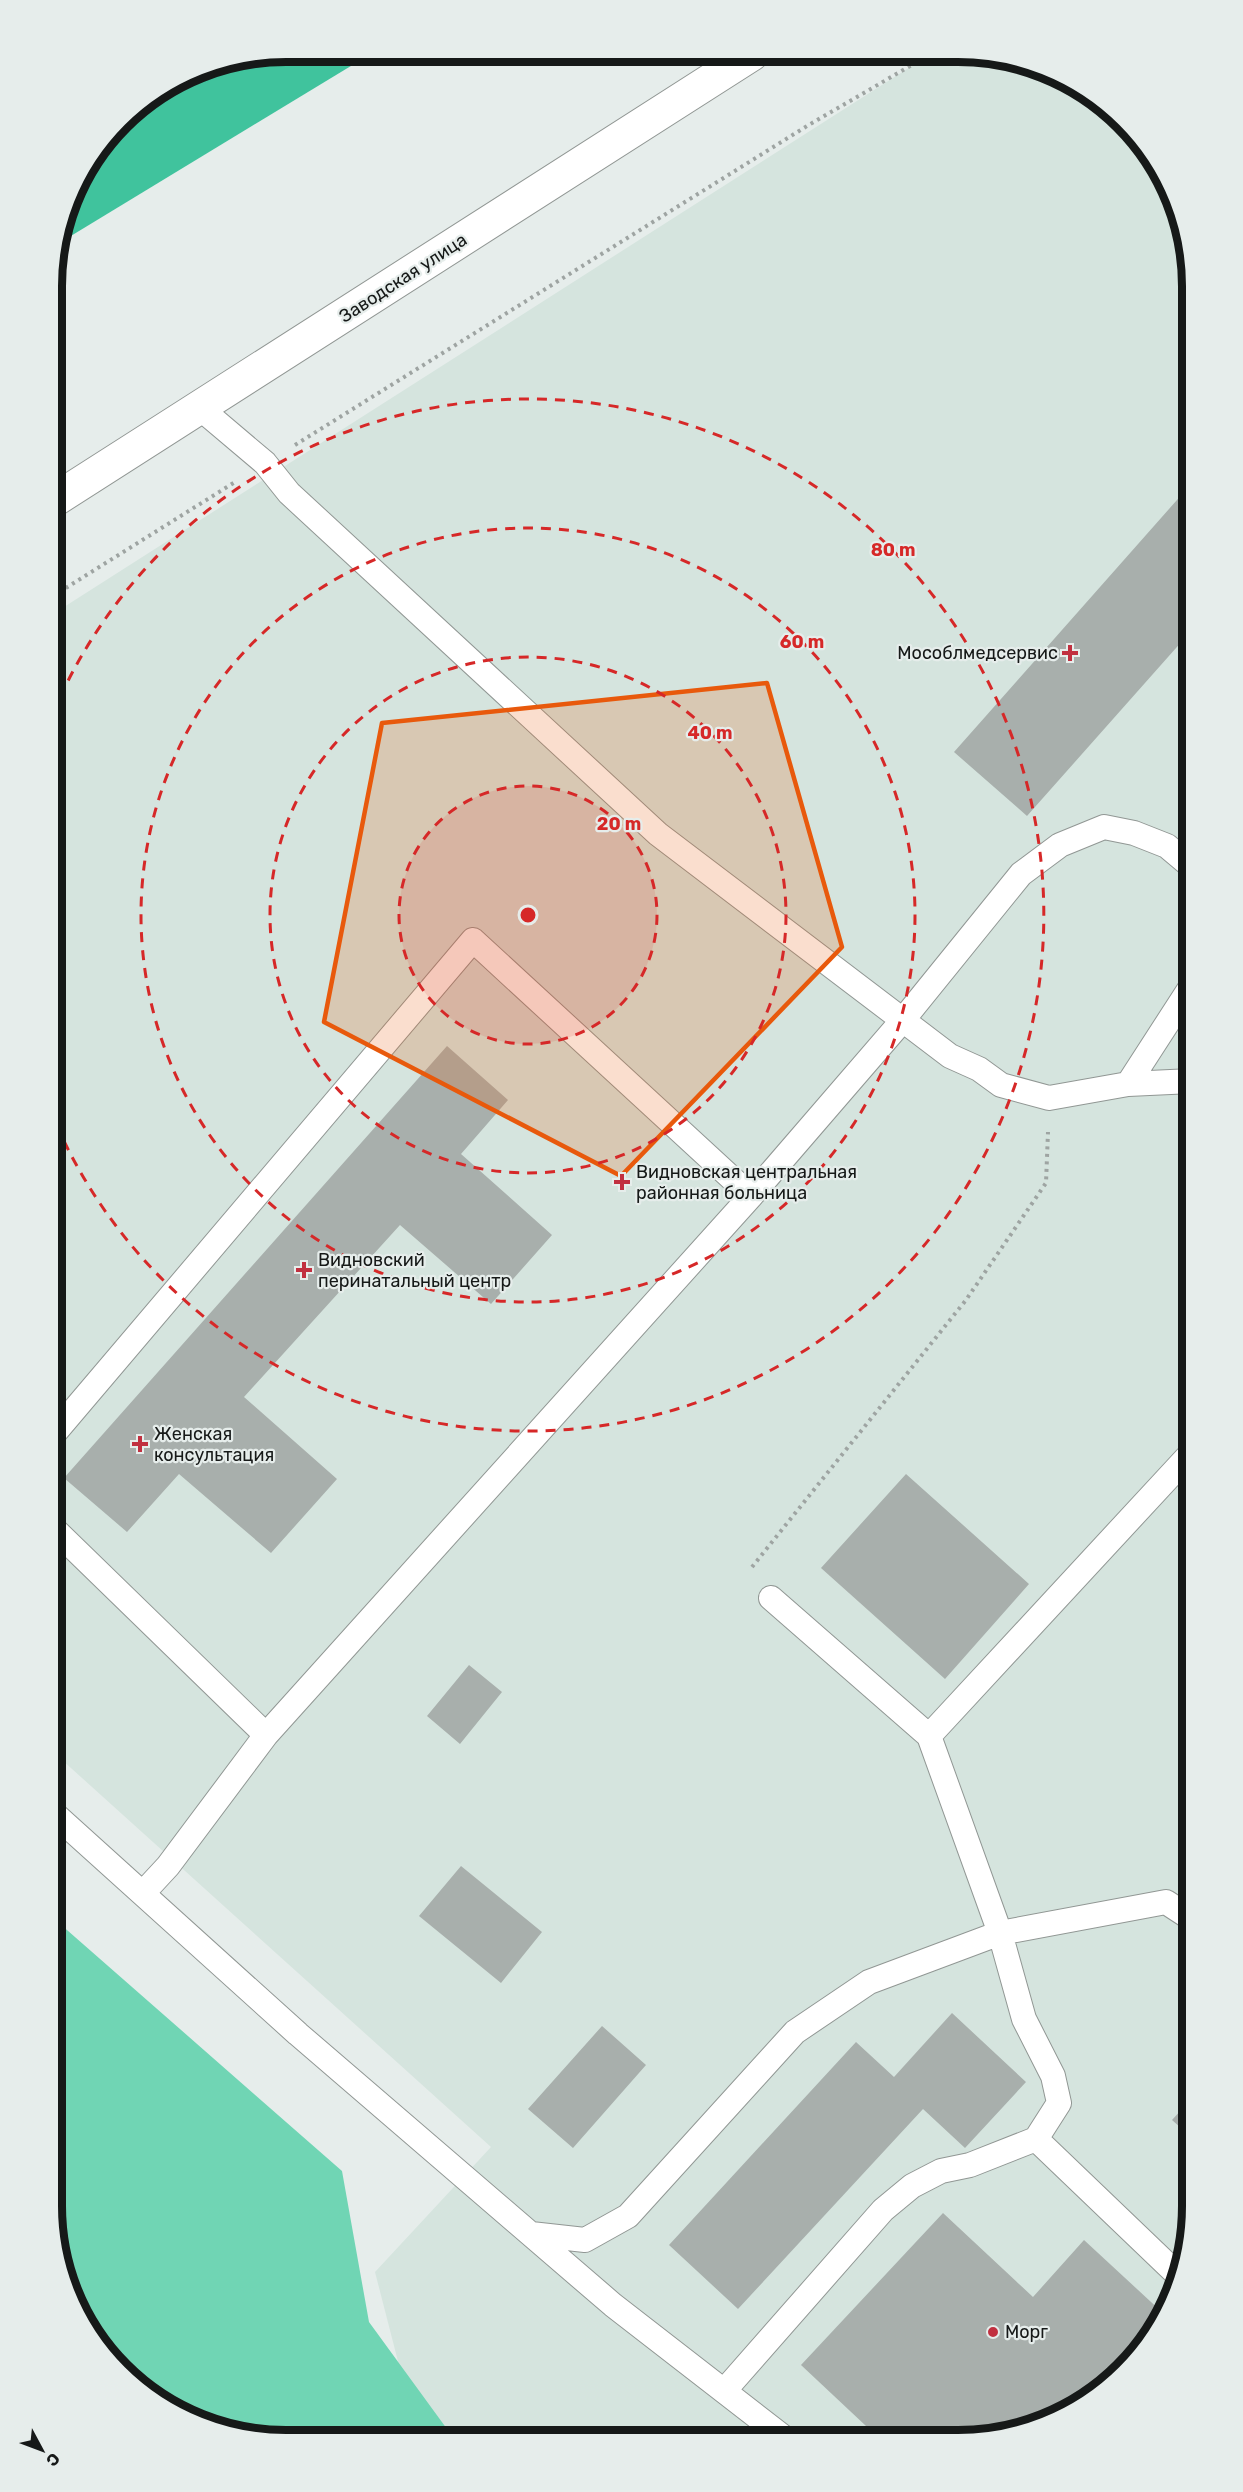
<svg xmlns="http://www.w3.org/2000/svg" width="1243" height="2492" font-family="Rubik,sans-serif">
  <rect width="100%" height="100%" fill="#e6edeb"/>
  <path fill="#d5e4de" d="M 929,55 L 1003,55 L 1061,75 L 1112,109 L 1152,155 L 1180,210 L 1192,286 L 1191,2222 L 1174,2296 L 1143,2350 L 1088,2401 L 1033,2429 L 958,2441 L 418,2439 L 375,2272 L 491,2147 L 51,1750 L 53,614 Z"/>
  <path fill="#70d5b4" d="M 51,1916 L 342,2171 L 369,2322 L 455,2440 L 255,2439 L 182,2417 L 131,2383 L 91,2337 L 63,2282 L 51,2206 Z"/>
  <path fill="#40c39d" d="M 286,51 L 374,52 L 56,245 L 75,181 L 131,109 L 196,69 Z"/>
  <path fill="#a8afac" d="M 1192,483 L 1192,646 L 1184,639 L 1027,816 L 954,752 Z
    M 447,1046 L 508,1100 L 461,1154 L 552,1235 L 491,1304 L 400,1225 L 244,1397 L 337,1479 L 271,1553 L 179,1474 L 127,1532 L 64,1478 Z
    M 906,1474 L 1029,1584 L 945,1679 L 821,1568 Z
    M 469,1665 L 502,1692 L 460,1744 L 427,1716 Z
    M 461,1866 L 542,1932 L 501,1983 L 419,1916 Z
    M 952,2013 L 1026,2082 L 965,2148 L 923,2109 L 738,2309 L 669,2245 L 856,2042 L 894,2077 Z
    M 602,2026 L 646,2065 L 573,2148 L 528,2109 Z
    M 1192,2098 L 1192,2112 L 1191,2137 L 1172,2120 Z
    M 943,2213 L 1033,2297 L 1084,2240 L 1164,2314 L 1143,2350 L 1088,2401 L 1033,2429 L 958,2441 L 924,2441 L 914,2432 L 906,2441 L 882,2441 L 801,2365 Z"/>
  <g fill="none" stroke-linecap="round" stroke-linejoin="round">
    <g stroke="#919794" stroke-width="26">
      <path id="lane" d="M 200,408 L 265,463 L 289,493 L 658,834 L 950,1056 L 979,1069 L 1001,1085 L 1049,1098 L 1128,1084 L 1192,1081
        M 1128,1084 L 1192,985
        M 52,1436 L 473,940 L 751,1196
        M 52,1527 L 266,1735
        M 771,1598 L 929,1736 L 1000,1933 L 1024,2019 L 1053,2076 L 1059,2103 L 1036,2139 L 1179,2276
        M 929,1736 L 1192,1452
        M 51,1811 L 298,2034 L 613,2305 L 787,2440
        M 143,1893 L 168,1866 L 266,1735 L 751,1196 L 902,1021 L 1021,874 L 1060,845 L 1104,827 L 1134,833 L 1167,846 L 1192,867
        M 531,2234 L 585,2240 L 628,2216 L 795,2032 L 869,1982 L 1000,1933 L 1166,1902 L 1192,1919
        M 724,2391 L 883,2210 L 912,2186 L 941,2171 L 970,2165 L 1036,2139"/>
    </g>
    <g stroke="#919794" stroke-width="35">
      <path id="secondary" d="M 53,501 L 752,54"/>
    </g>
    <path stroke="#9ea4a2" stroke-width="4" stroke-dasharray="3 4.5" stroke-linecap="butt" d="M 295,445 L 807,126 L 929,55
      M 53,596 L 235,482
      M 752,1567 L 966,1300 L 1046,1183 L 1048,1132"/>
    <use href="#lane" stroke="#fff" stroke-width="24"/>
    <use href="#secondary" stroke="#fff" stroke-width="33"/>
  </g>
  <path fill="#e8590c" fill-opacity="0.2" stroke="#e8590c" stroke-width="4.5" stroke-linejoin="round" d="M 767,683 L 842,947 L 621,1176 L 324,1022 L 382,723 Z"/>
  <circle cx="528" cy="915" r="129" fill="#d62828" fill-opacity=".12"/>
  <g fill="none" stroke="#d62828" stroke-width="3" stroke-dasharray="10 8">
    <circle cx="528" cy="915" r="129"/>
    <circle cx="528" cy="915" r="258"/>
    <circle cx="528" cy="915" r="387"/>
    <path d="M53 713A516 516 0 1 1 53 1117"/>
  </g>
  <g fill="#c13040" stroke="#e6edeb" stroke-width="2">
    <path d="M1067 644h6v6h6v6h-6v6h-6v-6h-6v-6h6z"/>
    <path d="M619 1173h6v6h6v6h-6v6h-6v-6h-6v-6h6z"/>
    <path d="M301 1261h6v6h6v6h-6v6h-6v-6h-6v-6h6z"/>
    <path d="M137 1435h6v6h6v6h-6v6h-6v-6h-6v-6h6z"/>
    <circle cx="993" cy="2332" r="6"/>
  </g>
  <g text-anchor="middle" stroke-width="4.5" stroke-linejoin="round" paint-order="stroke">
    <g font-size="18" fill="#161918" stroke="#e6edeb">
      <text transform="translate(403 278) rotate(-33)" y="6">Заводская улица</text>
    </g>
    <g font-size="18" fill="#161918" stroke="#e6edeb" text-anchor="start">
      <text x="1058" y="659" text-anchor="end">Мособлмедсервис</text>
      <text x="636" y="1178">Видновская центральная<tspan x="636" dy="21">районная больница</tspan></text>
      <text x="318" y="1266">Видновский<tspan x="318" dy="21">перинатальный центр</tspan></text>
      <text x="154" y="1440">Женская<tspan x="154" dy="21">консультация</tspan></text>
      <text x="1005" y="2338">Морг</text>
    </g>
  </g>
  <path d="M0 0H1243V2492H0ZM286 62H958A224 224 0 0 1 1182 286V2206A224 224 0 0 1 958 2430H286A224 224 0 0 1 62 2206V286A224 224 0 0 1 286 62Z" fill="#e6edeb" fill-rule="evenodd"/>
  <path fill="none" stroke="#161918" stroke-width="8" d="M286 62H958A224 224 0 0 1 1182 286V2206A224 224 0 0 1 958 2430H286A224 224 0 0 1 62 2206V286A224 224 0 0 1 286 62Z"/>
  <circle cx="528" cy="915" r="9" fill="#d62828" stroke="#e6edeb" stroke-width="3"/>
  <g font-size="18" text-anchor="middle" font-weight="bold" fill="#d62828" stroke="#e6edeb" stroke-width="4.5" stroke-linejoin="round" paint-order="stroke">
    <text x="893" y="556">80 m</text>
    <text x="802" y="648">60 m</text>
    <text x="710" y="739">40 m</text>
    <text x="619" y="830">20 m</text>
  </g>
  <g transform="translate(42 2450) rotate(131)" stroke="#e6edeb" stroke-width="4.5" paint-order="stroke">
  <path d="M0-4.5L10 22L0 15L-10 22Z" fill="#161918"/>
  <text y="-9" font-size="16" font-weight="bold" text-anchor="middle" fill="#161918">С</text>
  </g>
</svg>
